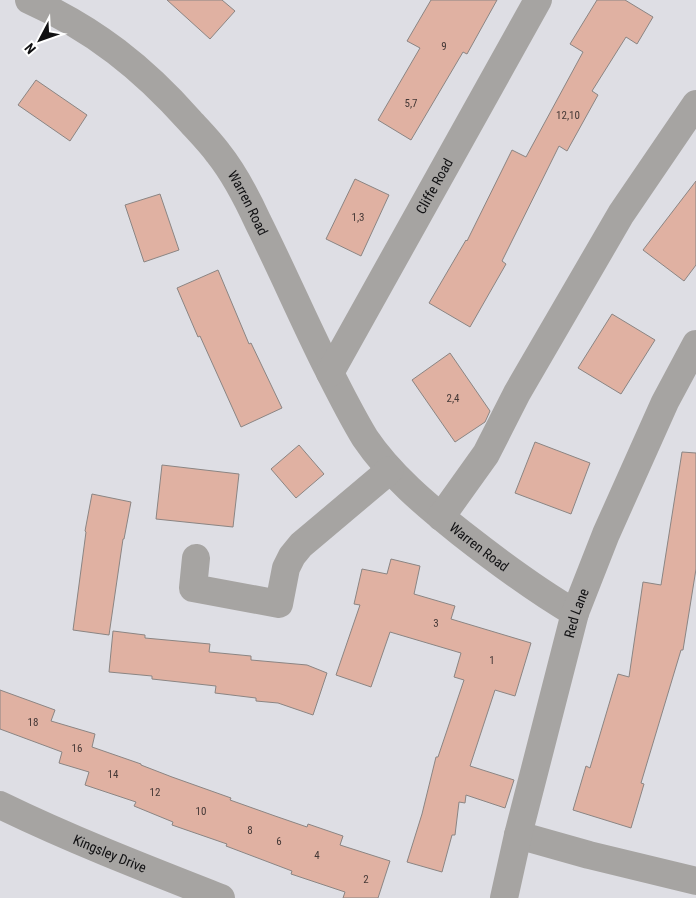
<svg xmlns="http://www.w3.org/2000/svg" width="696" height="898" font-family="'Roboto Condensed',sans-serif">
  <rect width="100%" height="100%" fill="#dedee4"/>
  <path fill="#e0b1a2" stroke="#8b8583" d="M 167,0 L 222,0 L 235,11 L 210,39 Z
    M 431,0 L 497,0 L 467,54 L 463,52 L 411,140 L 378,120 L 420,48 L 407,41 Z
    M 597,0 L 625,0 L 653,17 L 637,44 L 626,37 L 592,91 L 598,95 L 567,151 L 559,146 L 502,261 L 506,264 L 470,327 L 429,303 L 466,240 L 467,241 L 512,150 L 526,157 L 583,52 L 570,44 Z
    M 36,80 L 87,115 L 70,141 L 18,105 Z
    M 355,179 L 389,195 L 361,256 L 326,239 Z
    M 696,181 L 696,265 L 684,281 L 643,250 Z
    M 160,194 L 179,250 L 144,262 L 125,205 Z
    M 218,270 L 249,344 L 251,343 L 282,408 L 241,427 L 200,336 L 198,337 L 177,288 Z
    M 612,314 L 655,340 L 621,394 L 578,368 Z
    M 450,353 L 490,411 L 485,422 L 455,442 L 412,380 Z
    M 535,442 L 590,463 L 571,514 L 515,493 Z
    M 299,445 L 324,474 L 296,498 L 271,469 Z
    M 682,452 L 696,453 L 696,569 L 683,650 L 681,650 L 641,783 L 644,784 L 631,828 L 573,810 L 586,766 L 590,768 L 618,674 L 629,677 L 643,582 L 661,585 Z
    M 162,465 L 239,474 L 233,527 L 156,519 Z
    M 92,494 L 131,502 L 124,539 L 123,539 L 109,635 L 73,630 L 86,532 L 85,531 Z
    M 391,559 L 420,566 L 414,594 L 455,606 L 451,619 L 531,643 L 515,696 L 495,690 L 470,766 L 514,780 L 505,808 L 466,795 L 465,803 L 459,802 L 455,835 L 452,835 L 442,872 L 407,862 L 422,814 L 436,757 L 438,757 L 464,680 L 454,677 L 461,653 L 390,632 L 371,687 L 336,675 L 360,605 L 354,604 L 362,569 L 387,574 Z
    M 113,631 L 145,635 L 145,638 L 210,644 L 209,652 L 251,656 L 251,660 L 307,665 L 327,673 L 313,715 L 278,703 L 256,701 L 256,698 L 215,693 L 216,686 L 152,679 L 152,676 L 109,672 Z
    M 0,690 L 55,710 L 51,721 L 95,734 L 92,747 L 141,764 L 141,765 L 172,777 L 231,798 L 230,800 L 275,816 L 307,827 L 308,824 L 343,836 L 340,845 L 390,861 L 378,898 L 343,898 L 345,892 L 291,874 L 292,871 L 226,846 L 227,844 L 172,825 L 173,822 L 134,806 L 136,802 L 85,785 L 89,772 L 59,763 L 62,752 L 0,729 Z"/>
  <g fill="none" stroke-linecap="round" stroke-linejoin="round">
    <g stroke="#a6a4a2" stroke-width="28">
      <path id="s1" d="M 29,0 C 94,29 143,68 190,121 C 199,131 209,141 218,153 C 234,173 247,198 258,222 C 282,270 303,319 327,367 C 339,391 351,415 365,438 C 390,475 426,505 461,533 C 498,562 534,589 575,613"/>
      <path id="s2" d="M 330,373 L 538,0"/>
      <path d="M 441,517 L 486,454 L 517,393 L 621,214 L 696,104"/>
      <path d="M 196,558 L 193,588 L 279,604 L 286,568 L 292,556 L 301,545 L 390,470"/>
      <path id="s3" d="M 0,805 C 72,840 147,869 221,898"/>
      <path d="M 518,835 L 589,855 L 696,881"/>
      <path id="s4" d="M 504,898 L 518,835 L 575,613 L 606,534 L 665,402 L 696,344"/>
    </g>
  </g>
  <g text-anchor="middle" stroke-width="4" stroke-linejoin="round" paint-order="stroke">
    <g font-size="11" fill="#443836">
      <text x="444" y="50">9</text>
      <text x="411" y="107">5,7</text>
      <text x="568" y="119">12,10</text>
      <text x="358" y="221">1,3</text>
      <text x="453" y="402">2,4</text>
      <text x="436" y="627">3</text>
      <text x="492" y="664">1</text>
      <text x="33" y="726">18</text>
      <text x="77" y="752">16</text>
      <text x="113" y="778">14</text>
      <text x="155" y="796">12</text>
      <text x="201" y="815">10</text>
      <text x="250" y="834">8</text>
      <text x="279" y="845">6</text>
      <text x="317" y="859">4</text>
      <text x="366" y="883">2</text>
    </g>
    <g font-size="14" fill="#101012" stroke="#fff">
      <text dy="5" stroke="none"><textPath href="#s2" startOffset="214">Cliffe Road</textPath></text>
      <text dy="5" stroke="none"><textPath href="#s1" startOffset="304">Warren Road</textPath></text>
      <text dy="5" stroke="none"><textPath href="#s1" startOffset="725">Warren Road</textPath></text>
      <text dy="5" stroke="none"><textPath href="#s4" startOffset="294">Red Lane</textPath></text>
      <text dy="5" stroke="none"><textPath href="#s3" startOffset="120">Kingsley Drive</textPath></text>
    </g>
  </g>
  <g transform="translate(40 40) rotate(229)" stroke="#ffffff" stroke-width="4" paint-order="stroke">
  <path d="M0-4L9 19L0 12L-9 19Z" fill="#101012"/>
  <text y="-8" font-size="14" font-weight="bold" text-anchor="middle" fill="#101012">N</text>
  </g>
</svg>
